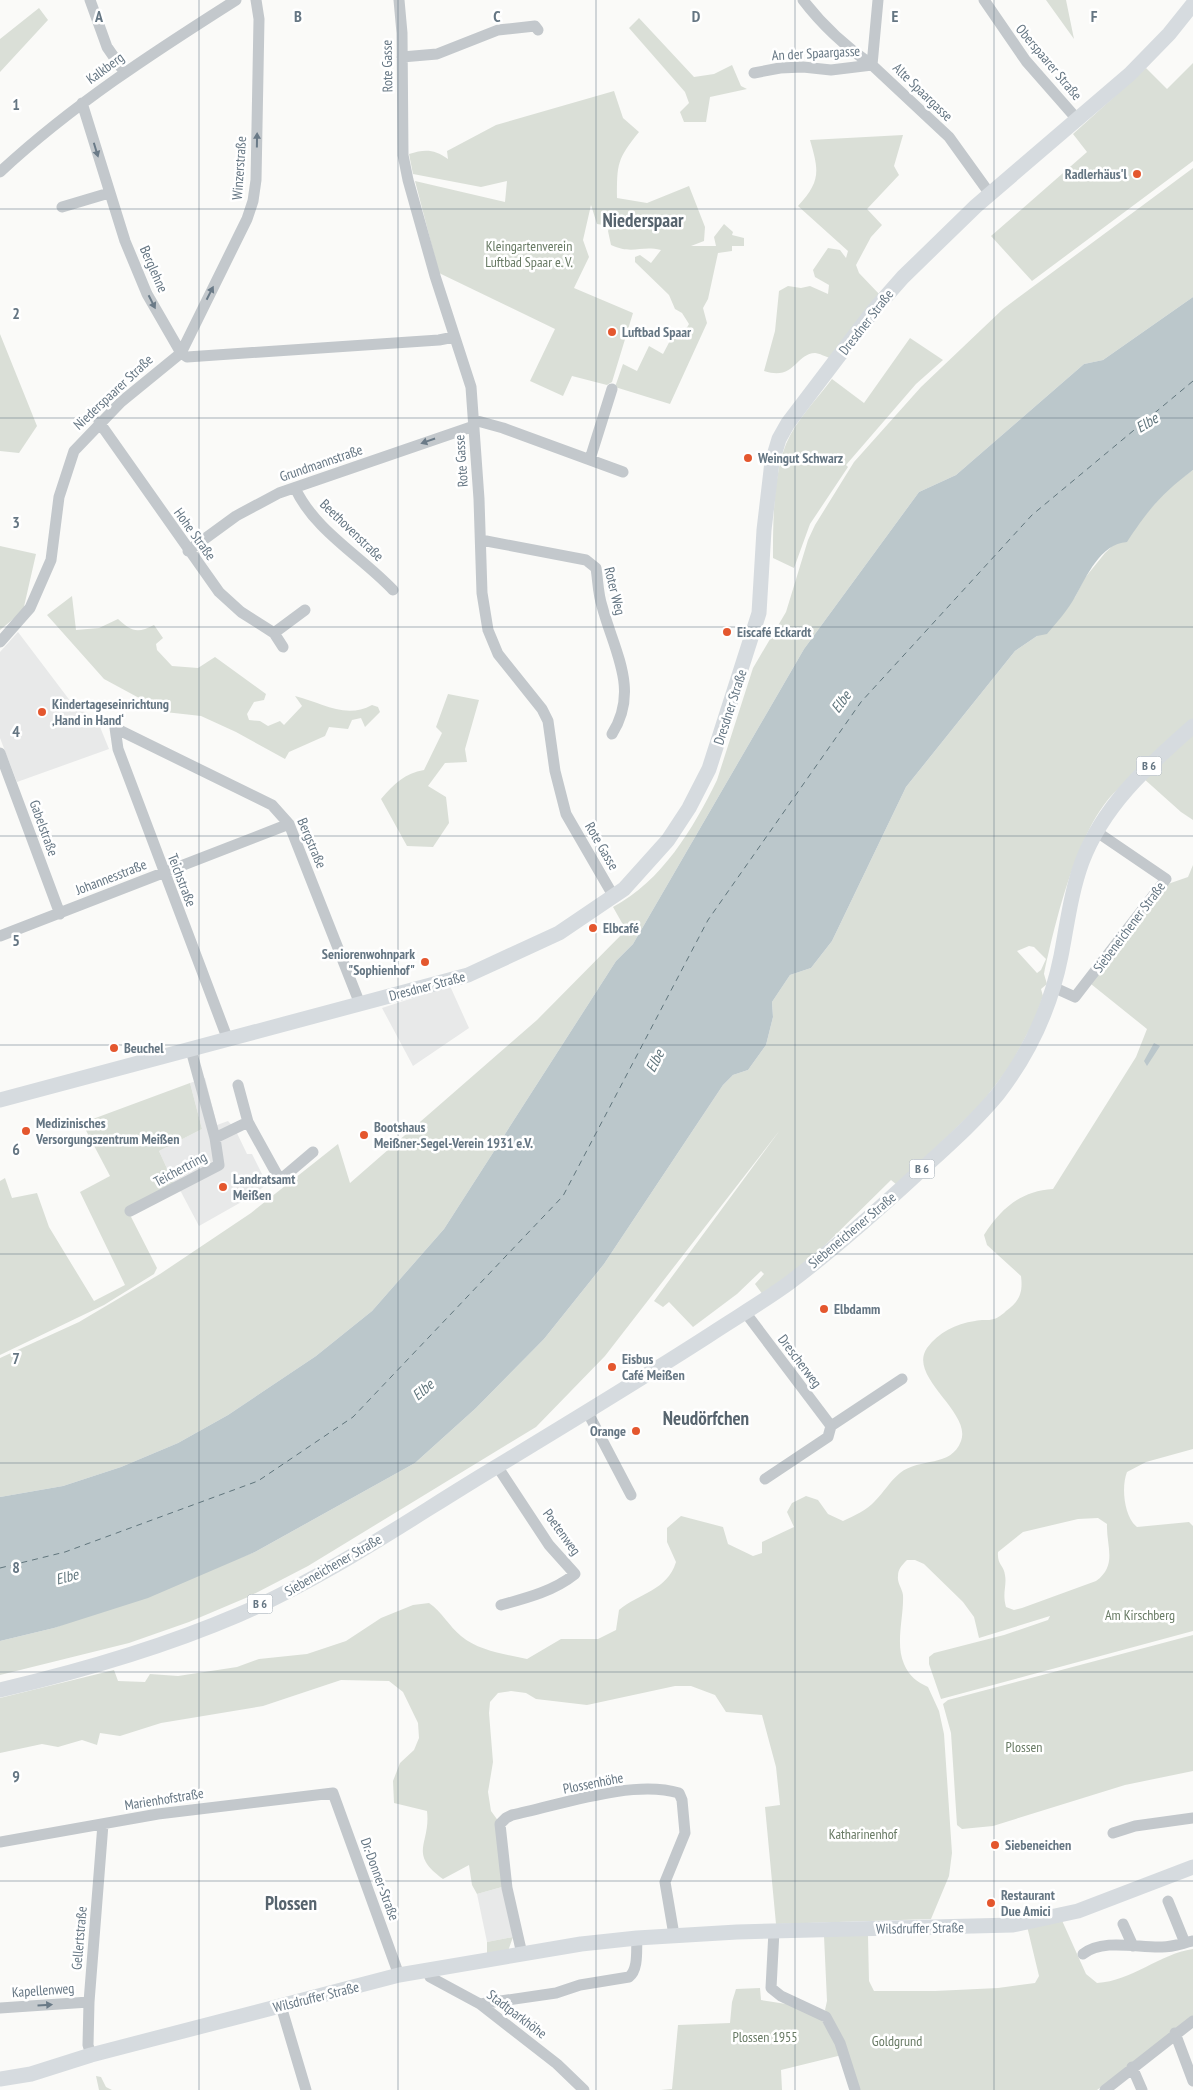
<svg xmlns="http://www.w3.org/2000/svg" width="1193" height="2090" font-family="'PT Sans Narrow',sans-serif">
  <rect width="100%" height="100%" fill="#fafaf8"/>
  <path fill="#e8e9e9" d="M 18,632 L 71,702 L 98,722 L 109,749 L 17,782 L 0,738 L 0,652 Z
    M 450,986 L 469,1028 L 413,1066 L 382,1008 Z
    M 205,1078 L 217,1125 L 228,1121 L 235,1129 L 247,1154 L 252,1154 L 267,1184 L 252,1196 L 199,1226 L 181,1192 L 175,1186 L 159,1151 L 202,1129 L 190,1083 Z
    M 502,1887 L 513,1937 L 487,1942 L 477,1894 Z"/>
  <path fill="#dadfd7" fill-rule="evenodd" d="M 1046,0 L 1066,0 L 1074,39 Z
    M 39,8 L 48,20 L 0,72 L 0,39 Z
    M 639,18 L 694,77 L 714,74 L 732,65 L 741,86 L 747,89 L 710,97 L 706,122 L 684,122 L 680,112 L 689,103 L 685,92 L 629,28 Z
    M 1193,63 L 1193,161 L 1032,281 L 991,236 L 1087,152 L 1073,134 L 1146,68 L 1167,89 Z
    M 614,91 L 623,118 L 639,132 C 617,159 617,164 617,198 L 647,203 L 689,186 L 705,227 L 704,241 L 691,246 L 716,246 L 714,237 L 724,224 L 733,232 L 732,235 L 744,238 L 744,246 L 732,246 L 732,251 L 718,253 L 708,299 L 703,308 L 707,323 L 670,404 L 615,387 L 623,364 L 637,371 L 649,346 L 663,354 L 674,333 C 683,334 685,331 689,324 L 682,313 L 675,309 L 669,295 L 635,262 L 635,257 L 640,255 L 651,263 L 661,250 C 640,245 633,255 611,245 L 608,231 L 610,226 L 597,224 L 591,205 L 583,240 L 589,257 L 574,288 L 633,313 L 612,382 L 607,385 L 572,376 L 563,396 L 530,381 L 555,329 L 439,273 L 415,181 L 505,202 L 507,181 L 481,187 L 413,174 L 409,154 C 425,149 434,149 448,159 L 447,151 L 496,125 Z
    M 903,135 L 894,166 L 899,175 L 867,209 L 882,225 L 871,237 L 856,265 L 859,273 L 880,295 L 830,358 C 826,357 819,353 815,353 C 795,354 795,381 764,371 L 775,331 L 779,291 L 788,286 L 801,288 L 810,286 L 828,294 L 829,285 L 815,277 L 813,270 L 828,248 L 840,250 L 846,258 L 848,251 L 798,206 C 821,181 819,171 810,140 Z
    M 1193,168 L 1193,297 L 1103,360 L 1084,364 L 956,475 L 919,492 L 804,649 L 633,944 L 616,961 L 444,1229 L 372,1311 L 316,1356 L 228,1415 L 178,1443 L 121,1467 L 63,1486 L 0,1497 L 0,1358 L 79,1322 L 160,1274 L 251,1213 L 338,1144 L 350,1183 L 537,1020 L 626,930 L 613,907 C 662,881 693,829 717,780 L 753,668 L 786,612 L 808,540 L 815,525 L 854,462 L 921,387 L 1003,309 Z
    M 0,334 L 37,426 L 19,453 L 0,451 Z
    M 910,338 L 943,360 L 916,384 L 846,465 L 848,467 L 810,524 L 794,568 L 773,558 C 773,524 773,476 786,444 C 796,420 817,399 832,379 L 864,403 Z
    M 1193,470 L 1193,820 L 1181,812 L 1143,778 C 1137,780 1127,782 1122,786 C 1079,818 1055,924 1044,974 L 1047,984 L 1041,989 L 1043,996 L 1034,1021 L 1010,1066 L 981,1104 L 897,1185 L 891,1180 L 814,1256 L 763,1295 L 755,1284 L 764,1274 L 761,1271 L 737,1294 L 693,1327 L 669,1302 L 663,1307 L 654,1301 L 780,1130 L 605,1356 L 536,1427 L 308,1566 L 248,1597 L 189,1622 L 129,1643 L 0,1675 L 0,1641 L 54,1628 L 255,1552 L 415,1463 L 476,1408 L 544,1339 L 604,1264 L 723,1085 L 733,1075 L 748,1070 L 766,1045 L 773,1017 L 772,1002 L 790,975 L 811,968 L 832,941 L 906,787 L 1015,651 L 1037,636 L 1075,597 L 1084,579 L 1105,553 L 1147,513 L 1168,488 ZM 1029,946 L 1034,947 L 1046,959 L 1041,970 L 1037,973 L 1017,951 Z
    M 0,546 L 36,554 L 23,611 L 0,630 Z
    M 72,596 L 76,630 L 99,628 L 118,619 C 131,631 137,634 154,625 L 163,638 L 156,644 L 157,650 L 172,666 L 198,668 L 215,657 L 266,694 L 264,700 L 254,702 L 247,714 L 249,720 L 260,721 L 268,726 L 280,721 L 284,725 L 302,706 L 295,696 C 321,702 345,720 372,705 L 378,707 L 380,712 L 365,727 L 361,718 L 352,720 L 348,729 L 329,727 L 325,736 L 289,752 L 285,759 L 236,732 L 201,716 L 165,712 L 104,679 L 47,615 Z
    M 448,694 L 479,700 L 465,749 L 467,762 L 445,763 L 428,786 L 446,797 L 449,823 L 433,847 L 407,846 L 381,799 C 394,784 405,773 424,770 L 442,733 L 436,727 Z
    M 1193,865 L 1193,1449 L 1146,1462 L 1127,1472 C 1121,1487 1124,1517 1137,1527 L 1189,1522 L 1193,1526 L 1193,1631 L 941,1699 L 929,1664 L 929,1657 L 934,1653 L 1004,1635 L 1048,1620 L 1050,1616 L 979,1638 L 974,1617 L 963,1602 L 924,1564 L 915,1560 L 907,1560 C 902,1565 898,1569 898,1576 C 897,1583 902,1588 903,1595 C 904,1617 895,1643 904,1664 C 909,1676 917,1682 928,1687 L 939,1711 L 944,1734 L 952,1853 L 949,1876 L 931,1919 L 776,1924 L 765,1807 L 780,1805 L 776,1767 L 762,1715 L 726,1712 L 715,1695 L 691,1686 L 675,1686 L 587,1705 L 536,1699 L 526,1693 L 511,1691 L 498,1693 L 490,1702 L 489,1713 L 493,1762 L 488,1792 L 491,1811 L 499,1822 L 502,1887 L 477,1894 L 472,1885 L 469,1865 L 443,1879 C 407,1853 431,1844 427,1811 L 394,1803 L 393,1781 L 400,1763 L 414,1750 L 419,1738 L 418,1723 L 403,1692 L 389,1681 L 341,1680 L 263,1706 L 161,1723 L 120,1736 L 100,1733 L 97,1745 L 82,1740 L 58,1747 L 42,1744 L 0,1753 L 0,1698 L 114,1670 L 118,1681 L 145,1682 L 150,1674 L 178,1676 L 237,1667 L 259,1659 L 307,1654 L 346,1641 L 381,1618 L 413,1605 L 429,1603 C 442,1612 449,1626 461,1636 C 479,1651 505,1654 527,1659 L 561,1639 L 598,1639 L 616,1630 L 619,1610 C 639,1593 667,1591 676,1562 L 667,1542 L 667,1528 L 681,1516 L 723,1527 L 728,1544 L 753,1556 L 762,1553 L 762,1542 L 794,1527 L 787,1512 L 792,1503 L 806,1496 L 818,1500 L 828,1514 L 843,1521 C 854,1516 867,1510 875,1501 C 884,1492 890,1481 900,1473 C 920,1457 951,1468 961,1441 C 972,1412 907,1377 927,1348 C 939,1332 955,1324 975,1321 C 981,1319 988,1321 994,1319 C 998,1318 1003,1314 1006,1311 C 1020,1301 1023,1292 1021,1276 L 987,1245 L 984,1235 C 1001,1209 1020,1191 1053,1189 L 1136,1057 L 1147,1029 L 1091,984 L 1165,885 L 1188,877 ZM 1098,1518 L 1107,1524 C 1106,1546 1118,1565 1096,1581 L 1022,1608 L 1014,1610 L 1006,1607 C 1002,1593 1007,1586 1005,1575 C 1004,1565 997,1565 998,1552 L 1023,1532 L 1078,1519 Z
    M 190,1083 L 202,1129 L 159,1151 L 175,1186 L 127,1209 L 157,1268 L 154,1274 L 104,1305 L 0,1355 L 0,1181 L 5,1178 L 12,1198 L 37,1193 L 49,1227 L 94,1301 L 125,1285 L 80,1192 L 110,1176 L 82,1123 Z
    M 1193,1635 L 1193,1771 L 1125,1785 L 993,1826 L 962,1829 L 957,1825 L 951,1733 L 943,1704 L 948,1700 Z
    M 1060,1916 L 1086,1974 L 1097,1983 C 1132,1981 1159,1954 1193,1949 L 1193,2021 L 1097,2090 L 858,2090 L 838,2030 L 825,2010 L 827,2001 L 824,1936 L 868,1936 L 869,1981 L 874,1991 L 935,1991 L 998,1988 L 1035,1983 L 1039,1976 L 1026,1922 Z
    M 513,1937 L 508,1951 L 487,1954 L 487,1942 Z
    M 760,1988 L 761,2000 L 799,2006 L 820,2017 L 842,2055 L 781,2070 L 782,2090 L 661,2090 L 672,2089 L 678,2025 L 730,2023 L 732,2002 L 736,1989 Z
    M 96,2076 L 101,2077 L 106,2087 L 112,2090 L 99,2090 Z"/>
  <path fill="#bbc7cb" d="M 1193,297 L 1193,470 C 1162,493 1148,510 1127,542 C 1100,544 1087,576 1075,597 C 1068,610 1057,622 1047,634 L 1037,636 L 1015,651 L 906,787 L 832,941 L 811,968 L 790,975 L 772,1002 L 773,1017 L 766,1045 L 748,1070 L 733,1075 L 723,1085 L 604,1264 L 544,1339 L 476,1408 L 415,1463 L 255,1552 L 148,1598 L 54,1628 L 0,1641 L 0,1497 L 63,1486 L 121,1467 L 178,1443 L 228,1415 L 316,1356 L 372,1311 L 444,1229 L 616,961 L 633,944 L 804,649 L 919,492 L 956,475 L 1084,364 L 1103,360 Z
    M 1154,1043 L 1160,1046 L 1147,1066 L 1144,1061 Z"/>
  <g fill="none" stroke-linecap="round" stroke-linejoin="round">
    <path stroke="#60757c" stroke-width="1" stroke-dasharray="6 5" stroke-linecap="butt" d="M 0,1568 L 65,1552 L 258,1481 L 353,1417 L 563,1196 L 708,920 L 861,702 L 1032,515 L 1193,381"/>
    <path stroke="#c3c8cc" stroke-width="11" d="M 90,0 L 107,47 L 125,73
      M 399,0 L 402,33 L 403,155 L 408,180 L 435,276 L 471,387 L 479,499 L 482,593 L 488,630 L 498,654 L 542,709 L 548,721 L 555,771 L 566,814 L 614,897
      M 803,0 C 822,25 846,47 872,65
      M 878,0 L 872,65 L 949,137 L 990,194
      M 984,0 L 1026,61 L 1076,118
      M 402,57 L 437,54 L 498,30 L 535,26 L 538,30
      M 754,73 L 780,68 L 803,67 L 831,70 L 872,65
      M 82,103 L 125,241 L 147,294 L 181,353
      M 0,172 C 72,105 154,52 236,0
      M 62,207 L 109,193
      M 181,353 L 247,219 L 253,201 L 256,180 L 259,19 L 256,0
      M 181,353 L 187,357 L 439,340 L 454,337
      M 474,420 L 503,428 L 623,472
      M 99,422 L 219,592 L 241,612 L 274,633 L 283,647
      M 590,459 L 612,389
      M 295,488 C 315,531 361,556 393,590
      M 481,540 L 586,560 L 596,568 C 598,581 598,594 602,606 C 614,651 640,690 612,734
      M 188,551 L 236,516 L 279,493 L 474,426
      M 274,633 L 305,610
      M 0,642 L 30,608 L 51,560 L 59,497 L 74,451 L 121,402 L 181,353
      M 115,728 L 272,805 L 289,824 L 360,1004
      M 115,728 L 118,749 L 228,1040
      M 0,753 L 60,914
      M 0,936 L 289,824
      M 1053,987 L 1075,997 L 1166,879 L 1097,832
      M 238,1085 L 248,1122
      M 215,1138 L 248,1122 L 280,1180 L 313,1152
      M 130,1211 L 219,1165 L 215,1138 L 191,1050
      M 745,1312 L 831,1426
      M 588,1413 L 631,1495
      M 497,1466 L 549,1545 L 575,1574 C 554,1591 527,1598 501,1605
      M 765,1479 L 828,1437 L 831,1426 L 902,1379
      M 1113,1833 L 1135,1826 L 1193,1818
      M 0,1842 L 158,1814 L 333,1793 L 399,1975
      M 1168,1901 L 1185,1943
      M 1123,1924 L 1133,1946
      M 774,1931 L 771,1988 L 781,1996 L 826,2017 L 840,2043 L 855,2090
      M 522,1954 L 507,1888 L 500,1824 L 506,1818 L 512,1815 C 560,1805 633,1779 679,1793 L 682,1800 L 685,1833 L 665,1882 L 674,1935
      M 1083,1954 C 1103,1938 1138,1948 1162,1947 C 1173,1947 1183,1943 1193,1941
      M 428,1970 L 430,1977 L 480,2004 L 557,2064 L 584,2090
      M 480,2004 L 556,1993 L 580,1985 L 629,1977 C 639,1969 636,1949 637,1938
      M 281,2006 L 306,2090
      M 0,2008 L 89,2002
      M 1175,2033 L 1193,2081
      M 91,2055 L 88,2045 L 89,2002 L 103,1824
      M 1132,2067 L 1142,2090
      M 1105,2090 L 1193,2021"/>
    <path stroke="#d6dbdf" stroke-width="15" d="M 0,1100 L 468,975 L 559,933 L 624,889 L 668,840 L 689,808 L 709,769 L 759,613 L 764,530 L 772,462 L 779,439 L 788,423 L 873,311 L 903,277 L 976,206 L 1130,74 L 1169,34 L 1193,4
      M 0,1690 C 81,1671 161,1648 238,1615 C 329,1576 411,1518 496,1467 C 567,1424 638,1381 708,1336 C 735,1318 763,1302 789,1283 C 834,1249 877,1211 918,1173 C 945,1148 974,1123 998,1094 C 1029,1054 1051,1006 1061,956 C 1067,925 1071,892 1082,862 C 1104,804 1148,766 1193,726
      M 0,2079 L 31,2074 L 91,2055 L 399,1975 L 581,1944 L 637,1938 L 737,1932 L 1013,1925 L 1078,1911 L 1193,1867"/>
  </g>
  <defs><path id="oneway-solid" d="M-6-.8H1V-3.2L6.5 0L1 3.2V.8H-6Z" transform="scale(1.25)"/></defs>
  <g fill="#6a7a87">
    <use href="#oneway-solid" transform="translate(257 140) rotate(-89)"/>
    <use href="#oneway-solid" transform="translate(96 150) rotate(73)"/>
    <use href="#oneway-solid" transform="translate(210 293) rotate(-63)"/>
    <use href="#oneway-solid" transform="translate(152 302) rotate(63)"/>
    <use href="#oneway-solid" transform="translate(428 441) rotate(161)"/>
    <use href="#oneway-solid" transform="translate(45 2005) rotate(-4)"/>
  </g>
  <path fill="none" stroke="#657683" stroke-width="1" stroke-opacity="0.55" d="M 199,0 L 199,2090M 398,0 L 398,2090M 596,0 L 596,2090M 795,0 L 795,2090M 994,0 L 994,2090M 0,209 L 1193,209M 0,418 L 1193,418M 0,627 L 1193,627M 0,836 L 1193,836M 0,1045 L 1193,1045M 0,1254 L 1193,1254M 0,1463 L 1193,1463M 0,1672 L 1193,1672M 0,1881 L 1193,1881"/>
  <g fill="#e4572e" stroke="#fff" stroke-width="2">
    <circle cx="1137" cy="174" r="5"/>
    <circle cx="612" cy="332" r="5"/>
    <circle cx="748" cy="458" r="5"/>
    <circle cx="727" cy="632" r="5"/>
    <circle cx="42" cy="712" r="5"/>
    <circle cx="593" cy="928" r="5"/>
    <circle cx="425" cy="962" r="5"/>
    <circle cx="114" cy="1048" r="5"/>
    <circle cx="26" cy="1131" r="5"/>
    <circle cx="364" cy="1135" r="5"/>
    <circle cx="223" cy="1187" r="5"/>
    <circle cx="824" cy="1309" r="5"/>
    <circle cx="612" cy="1367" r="5"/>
    <circle cx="636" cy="1431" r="5"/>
    <circle cx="995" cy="1845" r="5"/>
    <circle cx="991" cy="1903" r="5"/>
  </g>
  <g text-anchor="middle" stroke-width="5" stroke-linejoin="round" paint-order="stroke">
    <g fill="#fff" stroke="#939fa8" stroke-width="1">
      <rect x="1136.5" y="756.5" width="25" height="19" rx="4"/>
      <rect x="909.5" y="1159.5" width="25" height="19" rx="4"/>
      <rect x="247.5" y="1594.5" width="25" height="19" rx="4"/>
    </g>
    <g font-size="12" font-weight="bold" fill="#657683">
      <text x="1149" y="770">B 6</text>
      <text x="922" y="1173">B 6</text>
      <text x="260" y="1608">B 6</text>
    </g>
    <g font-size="14" fill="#657683" stroke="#fff">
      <text transform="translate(816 53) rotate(-3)" y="5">An der Spaargasse</text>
      <text transform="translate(1049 62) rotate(50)" y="5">Oberspaarer Straße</text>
      <text transform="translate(387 66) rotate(-91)" y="5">Rote Gasse</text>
      <text transform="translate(105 68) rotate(-36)" y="5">Kalkberg</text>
      <text transform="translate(923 92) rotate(44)" y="5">Alte Spaargasse</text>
      <text transform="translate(239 168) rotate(-86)" y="5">Winzerstraße</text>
      <text transform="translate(154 269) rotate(66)" y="5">Berglehne</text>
      <text transform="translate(866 322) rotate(-52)" y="5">Dresdner Straße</text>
      <text transform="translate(113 392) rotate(-43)" y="5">Niederspaarer Straße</text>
      <text transform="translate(461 461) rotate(-94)" y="5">Rote Gasse</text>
      <text transform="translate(321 463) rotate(-19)" y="5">Grundmannstraße</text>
      <text transform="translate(352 530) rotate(44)" y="5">Beethovenstraße</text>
      <text transform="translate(195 534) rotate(54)" y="5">Hohe Straße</text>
      <text transform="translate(615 591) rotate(76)" y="5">Roter Weg</text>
      <text transform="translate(730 707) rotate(-72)" y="5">Dresdner Straße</text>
      <text transform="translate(44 828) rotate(70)" y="5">Gabelstraße</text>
      <text transform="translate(312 843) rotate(67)" y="5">Bergstraße</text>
      <text transform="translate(602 846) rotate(60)" y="5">Rote Gasse</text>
      <text transform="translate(111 877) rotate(-21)" y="5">Johannesstraße</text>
      <text transform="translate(182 880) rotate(69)" y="5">Teichstraße</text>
      <text transform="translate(1129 927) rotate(-53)" y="5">Siebeneichener Straße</text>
      <text transform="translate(427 986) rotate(-15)" y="5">Dresdner Straße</text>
      <text transform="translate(180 1169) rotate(-28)" y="5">Teichertring</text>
      <text transform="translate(852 1230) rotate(-40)" y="5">Siebeneichener Straße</text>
      <text transform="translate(800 1361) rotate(53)" y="5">Drescherweg</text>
      <text transform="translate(562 1532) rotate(54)" y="5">Poetenweg</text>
      <text transform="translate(333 1565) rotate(-30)" y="5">Siebeneichener Straße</text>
      <text transform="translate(593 1783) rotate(-11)" y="5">Plossenhöhe</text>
      <text transform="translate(164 1799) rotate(-9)" y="5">Marienhofstraße</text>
      <text transform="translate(380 1879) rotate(70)" y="5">Dr.-Donner-Straße</text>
      <text transform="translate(920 1928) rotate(-1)" y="5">Wilsdruffer Straße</text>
      <text transform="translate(79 1938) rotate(-85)" y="5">Gellertstraße</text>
      <text transform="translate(43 1990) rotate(-4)" y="5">Kapellenweg</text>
      <text transform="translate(316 1997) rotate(-14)" y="5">Wilsdruffer Straße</text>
      <text transform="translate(517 2014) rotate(37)" y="5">Stadtparkhöhe</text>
    </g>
    <g font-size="14" font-weight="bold" fill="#657683" stroke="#fff" text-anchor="start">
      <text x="1127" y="179" text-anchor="end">Radlerhäus'l</text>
      <text x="622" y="337">Luftbad Spaar</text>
      <text x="758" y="463">Weingut Schwarz</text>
      <text x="737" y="637">Eiscafé Eckardt</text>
      <text x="52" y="709">Kindertageseinrichtung<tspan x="52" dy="16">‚Hand in Hand‘</tspan></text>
      <text x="603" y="933">Elbcafé</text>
      <text x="415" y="959" text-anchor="end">Seniorenwohnpark<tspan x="415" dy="16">"Sophienhof"</tspan></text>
      <text x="124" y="1053">Beuchel</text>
      <text x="36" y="1128">Medizinisches<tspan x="36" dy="16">Versorgungszentrum Meißen</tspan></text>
      <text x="374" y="1132">Bootshaus<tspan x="374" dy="16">Meißner-Segel-Verein 1931 e.V.</tspan></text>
      <text x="233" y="1184">Landratsamt<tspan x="233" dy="16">Meißen</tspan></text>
      <text x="834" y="1314">Elbdamm</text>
      <text x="622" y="1364">Eisbus<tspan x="622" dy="16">Café Meißen</tspan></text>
      <text x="626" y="1436" text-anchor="end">Orange</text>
      <text x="1005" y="1850">Siebeneichen</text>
      <text x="1001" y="1900">Restaurant<tspan x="1001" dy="16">Due Amici</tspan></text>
    </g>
    <g font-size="14" fill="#687a64" stroke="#fff">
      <text x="529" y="251">Kleingartenverein<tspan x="529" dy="16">Luftbad Spaar e. V.</tspan></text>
      <text x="1140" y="1620">Am Kirschberg</text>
      <text x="1024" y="1752">Plossen</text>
      <text x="863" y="1839">Katharinenhof</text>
      <text x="765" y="2042">Plossen 1955</text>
      <text x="897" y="2046">Goldgrund</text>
    </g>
    <g font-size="15" font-style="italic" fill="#60757c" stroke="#fff">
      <text transform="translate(1147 423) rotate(-32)" y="5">Elbe</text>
      <text transform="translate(841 702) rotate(-54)" y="5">Elbe</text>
      <text transform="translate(655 1061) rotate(-63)" y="5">Elbe</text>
      <text transform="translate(423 1390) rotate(-41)" y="5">Elbe</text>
      <text transform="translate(67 1577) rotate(-15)" y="5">Elbe</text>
    </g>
    <g font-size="19" font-weight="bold" fill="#57646e" stroke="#fff">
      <text x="643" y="227">Niederspaar</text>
      <text x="706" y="1425">Neudörfchen</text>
      <text x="291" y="1910">Plossen</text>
    </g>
  </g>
  <g font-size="16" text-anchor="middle" font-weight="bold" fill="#657683" stroke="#fff" stroke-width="5" stroke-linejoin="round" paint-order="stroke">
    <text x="99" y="22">A</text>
    <text x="298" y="22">B</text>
    <text x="497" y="22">C</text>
    <text x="696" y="22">D</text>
    <text x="895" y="22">E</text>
    <text x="1094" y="22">F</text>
    <text x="16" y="110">1</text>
    <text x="16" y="319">2</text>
    <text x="16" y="528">3</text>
    <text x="16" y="737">4</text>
    <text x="16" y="946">5</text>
    <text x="16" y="1155">6</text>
    <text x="16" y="1364">7</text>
    <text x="16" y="1573">8</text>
    <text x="16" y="1782">9</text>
  </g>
</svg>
